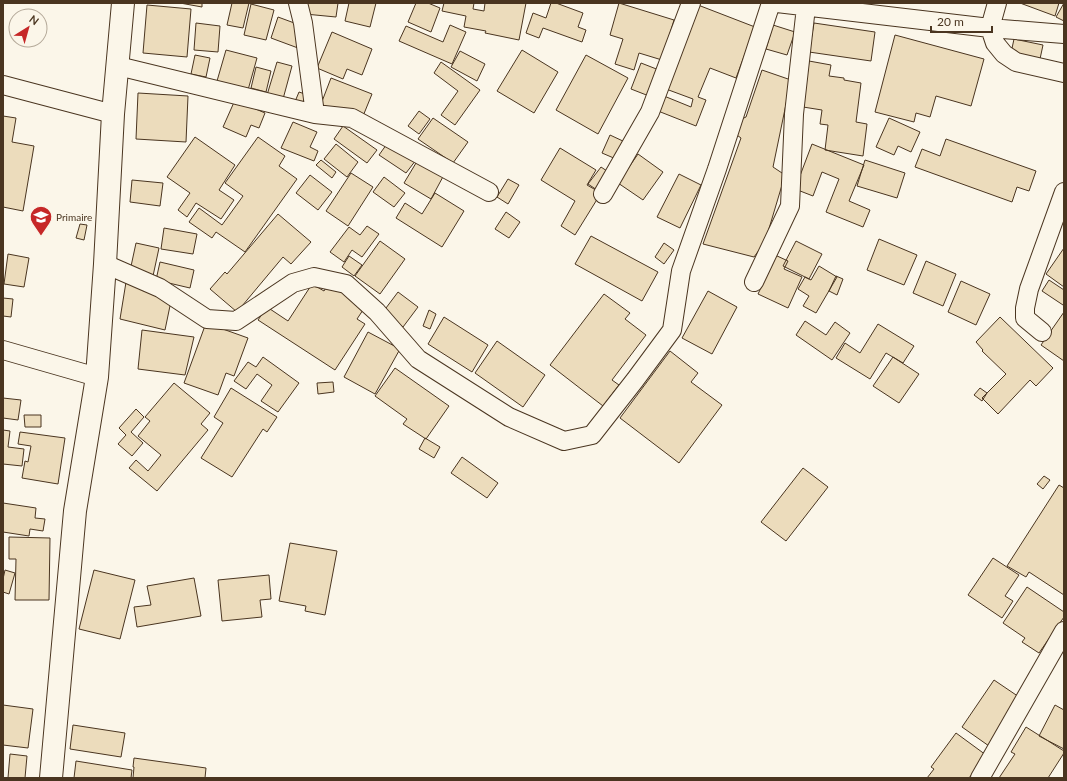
<svg xmlns="http://www.w3.org/2000/svg" width="1067" height="781" font-family="Lato,sans-serif">
  <rect width="100%" height="100%" fill="#fbf6e9"/>
  <path fill="#ecdcbc" stroke="#4a3520" d="M 180,3 L 202,3 L 202,7 Z
    M 232,3 L 249,3 L 243,28 L 227,25 Z
    M 303,3 L 338,3 L 336,17 L 305,14 Z
    M 349,3 L 376,3 L 370,27 L 345,21 Z
    M 416,3 L 428,3 L 440,8 L 431,32 L 408,22 Z
    M 444,3 L 474,3 L 473,9 L 484,11 L 485,3 L 526,3 L 519,40 L 485,33 L 486,31 L 464,27 L 466,16 L 442,11 Z
    M 551,3 L 556,3 L 583,13 L 578,27 L 586,30 L 582,42 L 543,28 L 539,38 L 526,33 L 533,13 L 546,18 Z
    M 619,3 L 674,20 L 662,60 L 639,53 L 634,70 L 615,64 L 623,39 L 610,35 Z
    M 1020,3 L 1059,3 L 1055,16 Z
    M 1064,3 L 1064,21 L 1056,17 Z
    M 251,4 L 274,10 L 266,40 L 244,35 Z
    M 147,5 L 191,9 L 187,57 L 143,53 Z
    M 698,5 L 755,27 L 736,78 L 710,68 L 698,97 L 706,100 L 696,126 L 658,111 L 664,96 L 691,107 L 693,99 L 666,89 Z
    M 278,17 L 297,24 L 298,48 L 271,38 Z
    M 196,23 L 220,26 L 218,52 L 194,50 Z
    M 814,23 L 875,32 L 871,61 L 809,52 Z
    M 450,25 L 466,32 L 452,64 L 399,41 L 406,26 L 443,42 Z
    M 773,25 L 795,32 L 787,55 L 766,49 Z
    M 332,32 L 372,49 L 362,75 L 347,69 L 343,79 L 317,68 Z
    M 895,35 L 984,59 L 971,106 L 936,96 L 930,117 L 916,113 L 914,122 L 875,112 Z
    M 1014,39 L 1043,45 L 1040,59 L 1011,53 Z
    M 226,50 L 257,58 L 248,90 L 217,81 Z
    M 522,50 L 558,72 L 534,113 L 497,91 Z
    M 460,51 L 485,64 L 477,81 L 451,67 Z
    M 195,55 L 210,58 L 206,77 L 191,74 Z
    M 586,55 L 628,78 L 598,134 L 556,110 Z
    M 809,61 L 831,65 L 829,76 L 844,78 L 844,80 L 861,83 L 856,122 L 867,124 L 863,156 L 825,150 L 828,125 L 820,124 L 822,110 L 803,107 Z
    M 277,62 L 292,66 L 283,99 L 267,95 Z
    M 441,62 L 480,90 L 455,125 L 441,115 L 458,91 L 434,73 Z
    M 641,63 L 659,70 L 649,96 L 631,89 Z
    M 256,67 L 271,71 L 266,92 L 251,88 Z
    M 762,70 L 791,80 L 773,167 L 785,175 L 765,242 L 754,257 L 703,244 L 741,138 L 734,133 L 737,121 L 746,117 Z
    M 331,78 L 372,94 L 361,121 L 321,104 Z
    M 299,92 L 308,95 L 303,108 L 294,104 Z
    M 138,93 L 188,96 L 186,142 L 136,139 Z
    M 235,100 L 265,113 L 259,128 L 251,125 L 246,137 L 223,127 Z
    M 419,111 L 430,119 L 419,134 L 408,126 Z
    M 3,116 L 16,118 L 12,142 L 34,146 L 23,211 L 3,207 Z
    M 433,118 L 468,142 L 453,163 L 418,139 Z
    M 889,118 L 920,132 L 911,152 L 898,146 L 894,155 L 876,147 Z
    M 293,122 L 317,132 L 310,147 L 318,151 L 314,161 L 281,148 Z
    M 343,126 L 377,150 L 367,163 L 334,139 Z
    M 610,135 L 625,142 L 616,159 L 602,153 Z
    M 195,137 L 235,165 L 219,190 L 234,200 L 221,219 L 196,203 L 187,217 L 178,210 L 190,193 L 167,177 Z
    M 258,137 L 285,156 L 279,166 L 297,179 L 245,252 L 216,232 L 212,238 L 189,222 L 199,208 L 222,225 L 243,196 L 225,183 Z
    M 946,139 L 1036,171 L 1029,191 L 1017,187 L 1012,202 L 915,167 L 922,149 L 940,156 Z
    M 389,141 L 416,160 L 406,173 L 379,155 Z
    M 336,144 L 358,162 L 347,177 L 324,159 Z
    M 812,144 L 864,165 L 849,201 L 870,210 L 863,227 L 826,212 L 839,179 L 822,172 L 813,196 L 795,189 Z
    M 560,148 L 596,170 L 587,185 L 601,193 L 575,235 L 561,226 L 575,201 L 541,180 Z
    M 638,154 L 663,172 L 643,200 L 618,183 Z
    M 419,158 L 445,173 L 431,199 L 404,183 Z
    M 321,160 L 336,172 L 332,178 L 316,165 Z
    M 865,160 L 905,173 L 897,198 L 857,186 Z
    M 601,167 L 610,173 L 597,190 L 588,184 Z
    M 351,173 L 373,187 L 348,226 L 326,211 Z
    M 679,174 L 701,185 L 680,228 L 657,217 Z
    M 310,175 L 332,192 L 318,210 L 296,193 Z
    M 384,177 L 405,193 L 394,207 L 373,192 Z
    M 508,179 L 519,185 L 508,204 L 497,197 Z
    M 132,180 L 163,183 L 160,206 L 130,202 Z
    M 435,193 L 464,211 L 442,247 L 396,218 L 405,203 L 422,214 Z
    M 506,212 L 520,222 L 509,238 L 495,229 Z
    M 278,214 L 311,242 L 291,264 L 283,257 L 237,312 L 210,289 L 225,272 L 227,274 Z
    M 80,224 L 87,225 L 84,240 L 76,238 Z
    M 367,226 L 379,234 L 362,257 L 352,250 L 344,262 L 330,252 L 349,227 L 360,235 Z
    M 164,228 L 197,234 L 193,254 L 161,249 Z
    M 591,236 L 658,272 L 642,301 L 575,264 Z
    M 879,239 L 917,255 L 904,285 L 867,270 Z
    M 380,241 L 405,259 L 380,294 L 355,276 Z
    M 796,241 L 822,254 L 809,279 L 783,266 Z
    M 136,243 L 159,248 L 153,276 L 130,271 Z
    M 664,243 L 674,250 L 664,264 L 655,257 Z
    M 1064,248 L 1064,287 L 1046,274 Z
    M 8,254 L 29,258 L 24,287 L 4,284 Z
    M 775,255 L 788,261 L 784,269 L 802,277 L 788,308 L 758,294 L 768,273 Z
    M 349,256 L 362,265 L 354,276 L 342,267 Z
    M 926,261 L 956,274 L 943,306 L 913,293 Z
    M 160,262 L 194,270 L 190,288 L 156,280 Z
    M 819,266 L 837,277 L 816,313 L 803,306 L 809,296 L 798,289 L 805,277 L 811,280 Z
    M 127,276 L 171,301 L 165,330 L 120,319 Z
    M 836,276 L 843,279 L 837,295 L 829,291 Z
    M 1049,280 L 1064,290 L 1064,304 L 1063,305 L 1042,291 Z
    M 961,281 L 990,294 L 976,325 L 948,312 Z
    M 329,283 L 365,307 L 357,319 L 365,324 L 335,370 L 258,320 L 267,307 L 288,321 L 312,284 L 324,291 Z
    M 708,291 L 737,307 L 712,354 L 682,338 Z
    M 398,292 L 418,307 L 403,327 L 383,312 Z
    M 604,294 L 630,313 L 625,319 L 646,335 L 612,380 L 619,385 L 603,406 L 550,365 Z
    M 3,298 L 13,299 L 11,317 L 3,316 Z
    M 429,310 L 436,314 L 430,329 L 423,326 Z
    M 1064,312 L 1064,361 L 1041,345 Z
    M 444,317 L 488,345 L 472,372 L 428,344 Z
    M 1000,317 L 1053,368 L 1036,386 L 1030,380 L 998,414 L 982,398 L 1006,374 L 982,351 L 983,350 L 976,342 Z
    M 805,321 L 826,335 L 835,322 L 850,333 L 832,360 L 796,335 Z
    M 206,323 L 248,338 L 234,376 L 226,373 L 218,395 L 184,383 Z
    M 878,324 L 914,346 L 903,363 L 886,353 L 870,379 L 836,358 L 845,343 L 860,353 Z
    M 142,330 L 194,337 L 185,375 L 138,369 Z
    M 368,332 L 400,349 L 375,394 L 344,377 Z
    M 497,341 L 545,375 L 523,407 L 475,373 Z
    M 670,351 L 698,373 L 691,382 L 722,405 L 679,463 L 620,418 Z
    M 263,357 L 299,383 L 278,412 L 261,401 L 272,385 L 257,374 L 246,389 L 234,381 L 248,362 L 256,367 Z
    M 893,357 L 919,374 L 899,403 L 873,386 Z
    M 395,368 L 449,406 L 426,439 L 403,424 L 407,419 L 375,396 Z
    M 333,382 L 334,392 L 318,394 L 317,383 Z
    M 174,383 L 210,413 L 201,424 L 208,430 L 157,491 L 129,468 L 136,460 L 148,471 L 161,455 L 138,436 L 150,421 L 145,417 Z
    M 231,388 L 277,417 L 267,432 L 263,429 L 232,477 L 201,458 L 223,423 L 214,417 Z
    M 980,388 L 987,393 L 982,401 L 974,395 Z
    M 3,398 L 21,400 L 18,420 L 3,418 Z
    M 136,409 L 144,417 L 131,432 L 143,443 L 132,456 L 118,444 L 126,435 L 119,428 Z
    M 24,415 L 41,415 L 41,427 L 25,427 Z
    M 3,430 L 10,431 L 8,447 L 24,449 L 22,466 L 3,464 Z
    M 20,432 L 65,438 L 58,484 L 22,478 L 25,461 L 28,462 L 31,446 L 18,444 Z
    M 425,438 L 440,447 L 434,458 L 419,449 Z
    M 462,457 L 498,483 L 487,498 L 451,473 Z
    M 803,468 L 828,487 L 786,541 L 761,522 Z
    M 1044,476 L 1050,480 L 1043,489 L 1037,484 Z
    M 1059,485 L 1064,488 L 1064,595 L 1029,572 L 1026,577 L 1007,566 Z
    M 3,503 L 36,508 L 35,518 L 45,519 L 43,531 L 30,529 L 29,536 L 3,532 Z
    M 9,537 L 50,538 L 49,600 L 15,600 L 16,559 L 9,559 Z
    M 290,543 L 337,551 L 325,615 L 305,611 L 306,606 L 279,601 Z
    M 993,558 L 1019,575 L 1005,596 L 1013,601 L 1002,618 L 968,595 Z
    M 5,570 L 15,573 L 9,594 L 3,592 L 3,579 Z
    M 94,570 L 135,580 L 120,639 L 79,629 Z
    M 269,575 L 271,599 L 260,600 L 262,617 L 222,621 L 218,580 Z
    M 194,578 L 201,616 L 137,627 L 134,607 L 151,605 L 147,586 Z
    M 1027,587 L 1064,612 L 1064,617 L 1039,653 L 1022,642 L 1025,638 L 1003,623 Z
    M 994,680 L 1022,699 L 989,746 L 962,727 Z
    M 3,705 L 33,709 L 28,748 L 3,745 Z
    M 1055,705 L 1064,710 L 1064,749 L 1039,736 Z
    M 73,725 L 125,733 L 121,757 L 70,749 Z
    M 1026,727 L 1064,751 L 1064,753 L 1048,778 L 999,778 L 1015,754 L 1011,752 Z
    M 956,733 L 986,755 L 969,778 L 927,778 L 934,769 L 931,767 Z
    M 10,754 L 27,756 L 25,778 L 8,778 Z
    M 134,758 L 206,768 L 205,778 L 133,778 L 134,767 L 133,767 Z
    M 76,761 L 132,770 L 131,778 L 74,778 Z"/>
  <g fill="none" stroke-linecap="round" stroke-linejoin="round">
    <g stroke="#4a3520" stroke-width="20">
      <path id="street" d="M 777,3 L 990,28 L 1064,34
        M 997,3 L 990,28 L 995,43 L 1004,54 L 1016,62 L 1064,73
        M 118,66 L 315,114 L 303,23 L 298,3
        M 3,85 L 113,114
        M 315,114 L 352,118 L 489,192
        M 603,194 L 650,112 L 691,3
        M 105,264 L 160,288 L 207,319 L 236,321 L 293,283 L 314,277 L 346,284 L 377,312 L 418,359 L 509,417 L 564,441 L 592,435 L 635,380 L 672,330 L 681,271 L 717,169 L 771,3
        M 754,282 L 790,206 L 794,114 L 806,7
        M 1042,332 L 1025,318 L 1025,308 L 1029,289 L 1064,192
        M 3,350 L 97,377
        M 980,778 L 1064,631"/>
    </g>
    <g stroke="#4a3520" stroke-width="24">
      <path id="secondary" d="M 51,778 L 75,511 L 97,377 L 105,264 L 113,114 L 123,3"/>
    </g>
    <use href="#street" stroke="#fbf6e9" stroke-width="18"/>
    <use href="#secondary" stroke="#fbf6e9" stroke-width="22"/>
  </g>
  <defs>
    <g id="school-pin" transform="scale(1.15)"><path d="M0 17L-7.5 6A9.5 9.5 0 1 1 7.5 6Z" fill="#c62828" stroke="#fbf6e9"/><path d="M0-5L7-2L0 1L-7-2ZM-4 1L0 2.5L4 1V4Q0 6-4 4Z" fill="#fff"/></g>
  </defs>
  <g fill-rule="evenodd">
    <use href="#school-pin" x="41" y="217"/>
  </g>
  <g text-anchor="middle" stroke-width="3" stroke-linejoin="round" paint-order="stroke">
    <g font-size="10" fill="#4a3520" stroke="#fbf6e9" text-anchor="start">
      <text x="56" y="221">Primaire</text>
    </g>
  </g>
  <rect width="1067" height="781" fill="none" stroke="#4a3520" stroke-width="8"/>
  <g transform="translate(28 28) rotate(37)"><circle r="19" fill="#fbf6e9" stroke="#b4a999"/>
  <path d="M0-3L7 15L0 10L-7 15Z" fill="#c62828"/>
  <text y="-6" font-size="11" font-weight="bold" text-anchor="middle" fill="#4a3520">N</text>
  </g>
  <path d="M931 26v6h61v-6" fill="none" stroke="#4a3520" stroke-width="2"/>
  <text x="937" y="26" font-size="12" fill="#4a3520" stroke="#fbf6e9" stroke-width="3" paint-order="stroke">20 m</text>
</svg>
